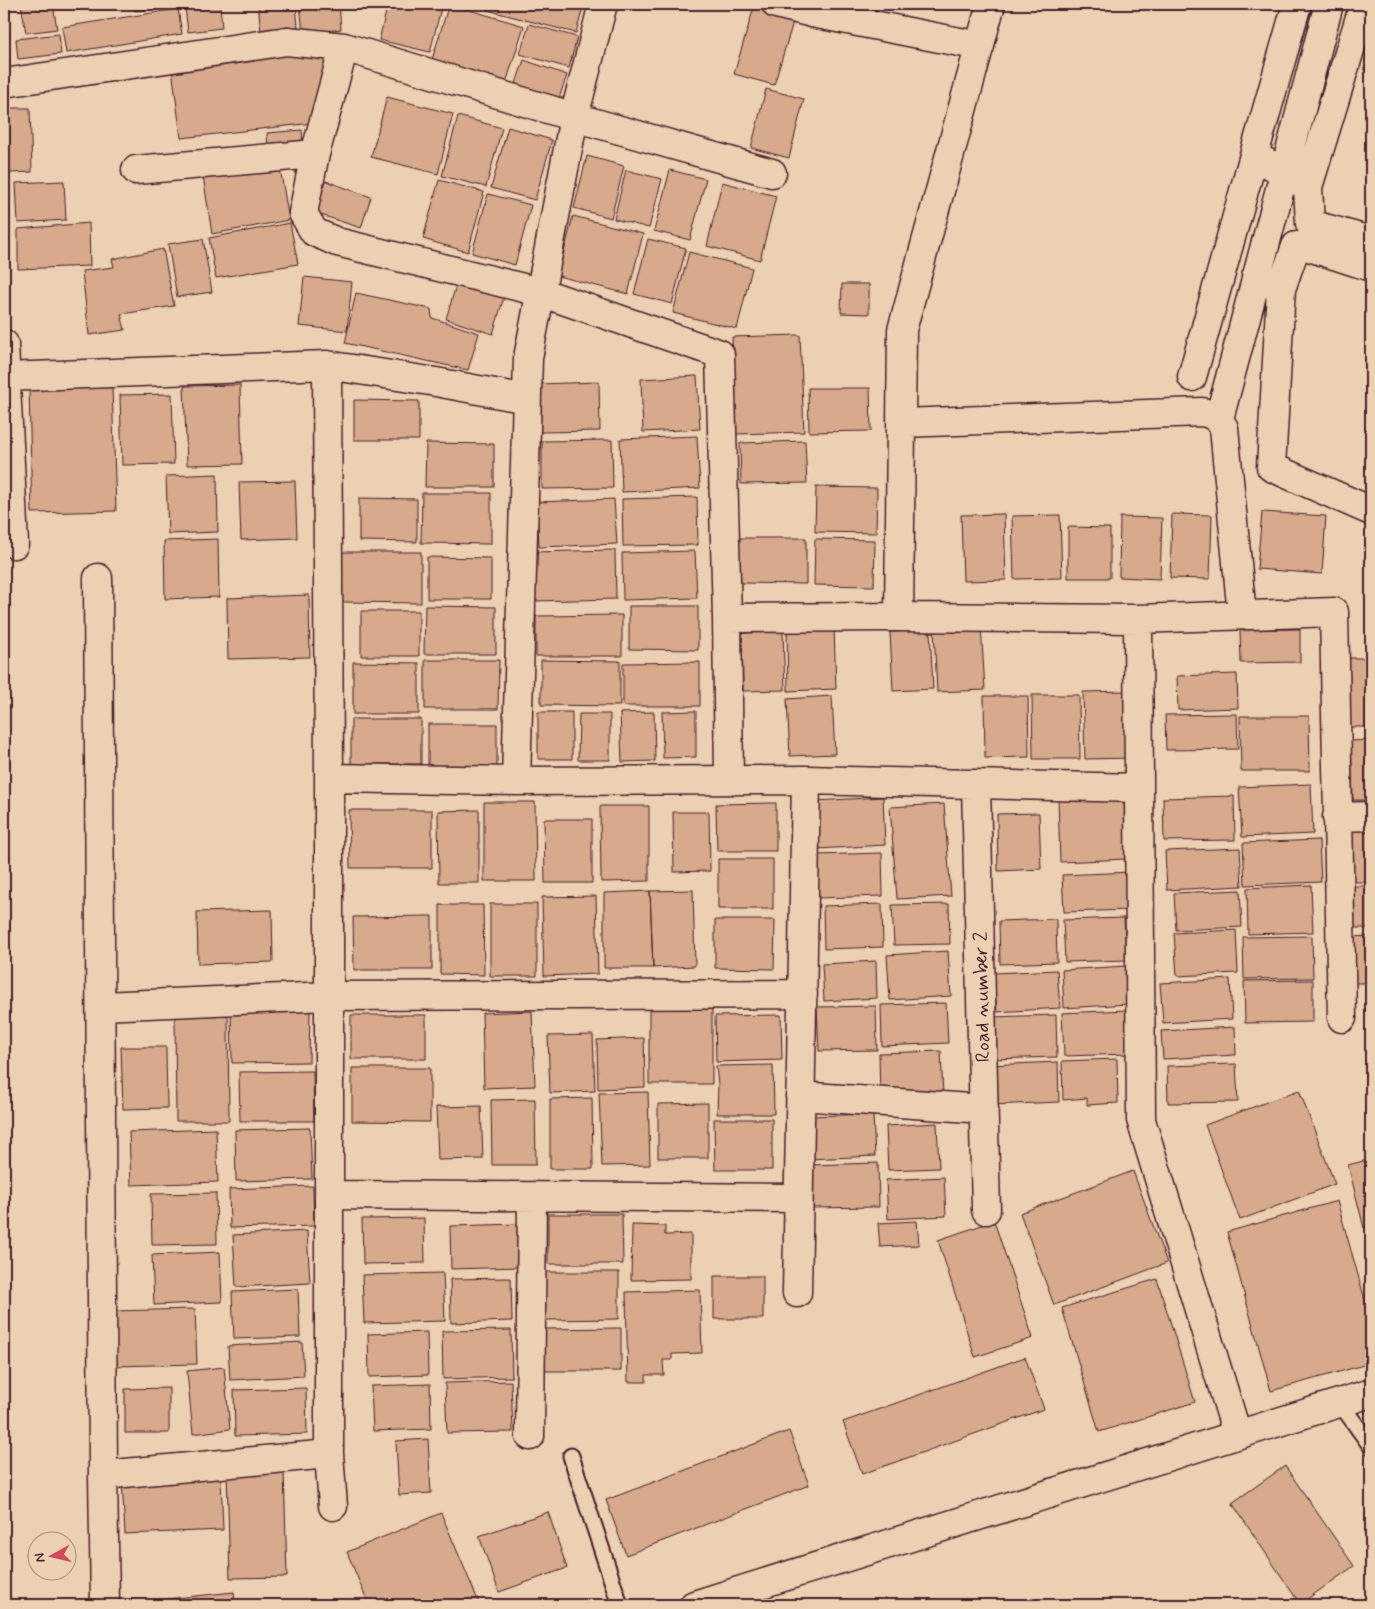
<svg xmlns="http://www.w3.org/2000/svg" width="1375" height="1609" font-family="Mynerve,sans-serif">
  <rect width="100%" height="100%" fill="#ebd0b2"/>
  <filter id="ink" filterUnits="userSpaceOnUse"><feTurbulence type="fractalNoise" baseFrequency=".02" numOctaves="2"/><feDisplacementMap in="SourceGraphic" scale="10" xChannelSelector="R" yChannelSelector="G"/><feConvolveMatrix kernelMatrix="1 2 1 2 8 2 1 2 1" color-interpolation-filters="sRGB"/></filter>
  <g filter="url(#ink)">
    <path fill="#d6aa8b" stroke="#4a1f2b" d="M 21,4 L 53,4 L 57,29 L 26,33 Z
      M 134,4 L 175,4 L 175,6 L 135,11 Z
      M 220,4 L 222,28 L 188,32 L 185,8 Z
      M 258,4 L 296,4 L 298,27 L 261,32 Z
      M 300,4 L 339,4 L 341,29 L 303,34 Z
      M 388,4 L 442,4 L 430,52 L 379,40 Z
      M 449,4 L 524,26 L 505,86 L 431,63 Z
      M 488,4 L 584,4 L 576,33 L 487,10 Z
      M 754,7 L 794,19 L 774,85 L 734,74 Z
      M 178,9 L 182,34 L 66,53 L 62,27 Z
      M 529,24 L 577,37 L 569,68 L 520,54 Z
      M 59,34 L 61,54 L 18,59 L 16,39 Z
      M 323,51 L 325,69 L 313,123 L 181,138 L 172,69 Z
      M 524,60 L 567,75 L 557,104 L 514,89 Z
      M 766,89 L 804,99 L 789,158 L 751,148 Z
      M 387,97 L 453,114 L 438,174 L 371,157 Z
      M 8,108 L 30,108 L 32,172 L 10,173 Z
      M 458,116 L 502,128 L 486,187 L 442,176 Z
      M 508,127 L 552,140 L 535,200 L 491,188 Z
      M 302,130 L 303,148 L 268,151 L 267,133 Z
      M 587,156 L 624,166 L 611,218 L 574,208 Z
      M 279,162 L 289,220 L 212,234 L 203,175 Z
      M 626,170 L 662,179 L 649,228 L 614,219 Z
      M 670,170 L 706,179 L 690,240 L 654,231 Z
      M 439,180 L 484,192 L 468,252 L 423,239 Z
      M 64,181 L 66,220 L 18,223 L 16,183 Z
      M 326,181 L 371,197 L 361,228 L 315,213 Z
      M 722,182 L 776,196 L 760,260 L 707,246 Z
      M 488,194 L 531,205 L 515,265 L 472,253 Z
      M 573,216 L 643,234 L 628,294 L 558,276 Z
      M 89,223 L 90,266 L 18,269 L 18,229 Z
      M 290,223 L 298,264 L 216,278 L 209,238 Z
      M 203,239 L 212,292 L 177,297 L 168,244 Z
      M 648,239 L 686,248 L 672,304 L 634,294 Z
      M 163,249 L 174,306 L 121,314 L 125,330 L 89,335 L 82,271 L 114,267 L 112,259 Z
      M 689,252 L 752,268 L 737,329 L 673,313 Z
      M 304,277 L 352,282 L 347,331 L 299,326 Z
      M 457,282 L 504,297 L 493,334 L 446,319 Z
      M 842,284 L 869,284 L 869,314 L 841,313 Z
      M 356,293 L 431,309 L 432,318 L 479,333 L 468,370 L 345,343 Z
      M 800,335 L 804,432 L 736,434 L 732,337 Z
      M 697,376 L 700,429 L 643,432 L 641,379 Z
      M 599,382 L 600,431 L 539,432 L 538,384 Z
      M 240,385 L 242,464 L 187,465 L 184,386 Z
      M 112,387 L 116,511 L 32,513 L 29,389 Z
      M 808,388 L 870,388 L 871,431 L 809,432 Z
      M 172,394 L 174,464 L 122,465 L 120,395 Z
      M 354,400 L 419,401 L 419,440 L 354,440 Z
      M 697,436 L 700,488 L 622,492 L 620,439 Z
      M 612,440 L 613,488 L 542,489 L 542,441 Z
      M 805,441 L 807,483 L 741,484 L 740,443 Z
      M 426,443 L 494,444 L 494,487 L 425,487 Z
      M 217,474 L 218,532 L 168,534 L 166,476 Z
      M 295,481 L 297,538 L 241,540 L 239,482 Z
      M 816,487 L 877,488 L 876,533 L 815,532 Z
      M 422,493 L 491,493 L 491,544 L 421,543 Z
      M 697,497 L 698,545 L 623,546 L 622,499 Z
      M 359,498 L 417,499 L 417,542 L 359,541 Z
      M 614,499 L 617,544 L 539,547 L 537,502 Z
      M 1262,512 L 1326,516 L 1322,574 L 1257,569 Z
      M 1004,514 L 1006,580 L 963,581 L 961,515 Z
      M 1172,514 L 1212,515 L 1210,579 L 1170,578 Z
      M 1060,515 L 1062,578 L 1014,579 L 1012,516 Z
      M 1120,517 L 1162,518 L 1160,579 L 1119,577 Z
      M 1068,527 L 1110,528 L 1110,578 L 1068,578 Z
      M 739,538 L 806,538 L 806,584 L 739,583 Z
      M 218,539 L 219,597 L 165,599 L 164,541 Z
      M 815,539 L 875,540 L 874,586 L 814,585 Z
      M 615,550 L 616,599 L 533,601 L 532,552 Z
      M 695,551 L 697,598 L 623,600 L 622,553 Z
      M 342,552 L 421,552 L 421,603 L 342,602 Z
      M 427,557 L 491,558 L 491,599 L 427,599 Z
      M 309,595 L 310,657 L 228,659 L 227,598 Z
      M 425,606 L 496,607 L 496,654 L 424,654 Z
      M 629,606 L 698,606 L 698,650 L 629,649 Z
      M 361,611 L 419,611 L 419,656 L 361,656 Z
      M 622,615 L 622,656 L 536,656 L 536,616 Z
      M 981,626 L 985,690 L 937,692 L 934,629 Z
      M 834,627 L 836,689 L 788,691 L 787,628 Z
      M 1300,629 L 1300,662 L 1241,663 L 1240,630 Z
      M 930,630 L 933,689 L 893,691 L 890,632 Z
      M 783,632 L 785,690 L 743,691 L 742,633 Z
      M 1348,658 L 1371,658 L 1371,727 L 1348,727 Z
      M 425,660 L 499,660 L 498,709 L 425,709 Z
      M 541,660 L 620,661 L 620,706 L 541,705 Z
      M 353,662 L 419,663 L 419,714 L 353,714 Z
      M 700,662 L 700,706 L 623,706 L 623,663 Z
      M 1237,674 L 1238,708 L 1178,710 L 1177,676 Z
      M 1129,691 L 1131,758 L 1085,759 L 1083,692 Z
      M 1032,695 L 1079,695 L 1080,759 L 1033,759 Z
      M 832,696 L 835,754 L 790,756 L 787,699 Z
      M 984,696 L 1028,696 L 1029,757 L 985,758 Z
      M 696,711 L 696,757 L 663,758 L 662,712 Z
      M 538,712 L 572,712 L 572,759 L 538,759 Z
      M 654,712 L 655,761 L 622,762 L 620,713 Z
      M 579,714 L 610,714 L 610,760 L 578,760 Z
      M 1237,714 L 1238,749 L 1166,750 L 1165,715 Z
      M 1240,716 L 1309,716 L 1310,771 L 1241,771 Z
      M 351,719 L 421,719 L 421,764 L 351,764 Z
      M 428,724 L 497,724 L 497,768 L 428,767 Z
      M 1371,740 L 1371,800 L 1353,800 L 1351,741 Z
      M 1311,784 L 1313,834 L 1242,837 L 1239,787 Z
      M 1124,795 L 1126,859 L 1060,862 L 1058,798 Z
      M 1234,796 L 1235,840 L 1164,841 L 1163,798 Z
      M 883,797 L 885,845 L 818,849 L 815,801 Z
      M 484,802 L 535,802 L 536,881 L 484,881 Z
      M 776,803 L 776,851 L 717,851 L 716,804 Z
      M 944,804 L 951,896 L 897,899 L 890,807 Z
      M 600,806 L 649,806 L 649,881 L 601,882 Z
      M 349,810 L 432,810 L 432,868 L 350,868 Z
      M 479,810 L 479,883 L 439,883 L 438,811 Z
      M 673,812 L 709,812 L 710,871 L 674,872 Z
      M 1039,813 L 1041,869 L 998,871 L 997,814 Z
      M 544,819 L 592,819 L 592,883 L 545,883 Z
      M 1344,828 L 1371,828 L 1371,882 L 1345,882 Z
      M 1319,840 L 1321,882 L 1245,885 L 1243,843 Z
      M 1240,848 L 1242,886 L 1167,890 L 1165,851 Z
      M 882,853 L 883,896 L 818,898 L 816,855 Z
      M 718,859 L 773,859 L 773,909 L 718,909 Z
      M 1131,872 L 1132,910 L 1064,912 L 1062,875 Z
      M 1311,885 L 1313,932 L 1248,934 L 1247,888 Z
      M 1348,886 L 1371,886 L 1371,928 L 1348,928 Z
      M 693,890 L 695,966 L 653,968 L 650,891 Z
      M 1240,890 L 1242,927 L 1176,930 L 1174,893 Z
      M 650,891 L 653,968 L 604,968 L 604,893 Z
      M 596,896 L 598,974 L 544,976 L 542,897 Z
      M 490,904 L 537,904 L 537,976 L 490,976 Z
      M 882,904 L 883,947 L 824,949 L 823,906 Z
      M 949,904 L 950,944 L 894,945 L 892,905 Z
      M 440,905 L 483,905 L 484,975 L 440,974 Z
      M 272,910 L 273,962 L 198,964 L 197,912 Z
      M 432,916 L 432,970 L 354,970 L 353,917 Z
      M 1124,918 L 1126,960 L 1065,962 L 1063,920 Z
      M 1056,919 L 1057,962 L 1000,964 L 999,921 Z
      M 715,920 L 775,920 L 774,969 L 715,968 Z
      M 1236,930 L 1238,973 L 1177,976 L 1174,933 Z
      M 1312,936 L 1313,978 L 1244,979 L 1243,937 Z
      M 1371,936 L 1371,983 L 1350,983 L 1349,937 Z
      M 948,951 L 951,996 L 890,1000 L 887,955 Z
      M 876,961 L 877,998 L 824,1001 L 822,964 Z
      M 1126,966 L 1129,1004 L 1064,1008 L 1062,970 Z
      M 1057,970 L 1060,1008 L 997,1012 L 994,973 Z
      M 1230,979 L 1232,1019 L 1163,1023 L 1160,983 Z
      M 1313,980 L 1313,1022 L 1245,1023 L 1244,981 Z
      M 946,1003 L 948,1043 L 882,1046 L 881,1005 Z
      M 649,1005 L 712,1005 L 712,1084 L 649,1084 Z
      M 876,1006 L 877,1050 L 819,1051 L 817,1007 Z
      M 310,1010 L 309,1062 L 232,1063 L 231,1011 Z
      M 1127,1010 L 1130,1054 L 1064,1056 L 1062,1013 Z
      M 532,1011 L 535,1086 L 484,1088 L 482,1013 Z
      M 228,1015 L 229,1121 L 176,1121 L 175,1016 Z
      M 351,1015 L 426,1015 L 426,1059 L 351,1059 Z
      M 781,1015 L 782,1060 L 716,1062 L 715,1016 Z
      M 1056,1015 L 1057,1057 L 992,1059 L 990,1017 Z
      M 1235,1027 L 1236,1055 L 1163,1059 L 1161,1031 Z
      M 593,1035 L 595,1091 L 550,1093 L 548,1036 Z
      M 644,1038 L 645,1087 L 598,1089 L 597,1040 Z
      M 121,1047 L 166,1047 L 167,1108 L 123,1109 Z
      M 941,1051 L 943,1097 L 880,1099 L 879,1053 Z
      M 1117,1059 L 1118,1103 L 1087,1105 L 1087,1098 L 1063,1100 L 1062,1061 Z
      M 1058,1062 L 1059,1102 L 992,1105 L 990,1065 Z
      M 1236,1064 L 1238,1102 L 1168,1103 L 1167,1066 Z
      M 773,1065 L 774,1114 L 717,1114 L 718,1084 L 716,1066 Z
      M 352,1068 L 430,1068 L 430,1122 L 352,1121 Z
      M 313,1071 L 314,1121 L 240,1121 L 239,1072 Z
      M 1299,1090 L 1335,1184 L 1240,1220 L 1205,1125 Z
      M 648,1092 L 650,1165 L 602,1166 L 599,1093 Z
      M 592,1098 L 593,1169 L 550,1169 L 550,1099 Z
      M 535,1099 L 536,1165 L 492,1165 L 491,1100 Z
      M 708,1103 L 708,1158 L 658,1158 L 658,1104 Z
      M 481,1106 L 483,1159 L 438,1160 L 436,1107 Z
      M 873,1114 L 875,1156 L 809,1159 L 808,1116 Z
      M 714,1119 L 772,1119 L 772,1170 L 715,1170 Z
      M 937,1123 L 939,1168 L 888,1170 L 886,1126 Z
      M 310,1128 L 312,1179 L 236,1181 L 235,1130 Z
      M 216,1129 L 218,1182 L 131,1185 L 129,1132 Z
      M 1371,1159 L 1371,1226 L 1364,1228 L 1348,1165 Z
      M 878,1163 L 879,1207 L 809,1208 L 808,1165 Z
      M 1133,1171 L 1167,1263 L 1054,1305 L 1020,1213 Z
      M 944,1177 L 946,1216 L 888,1219 L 886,1180 Z
      M 313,1186 L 314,1226 L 230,1228 L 229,1189 Z
      M 216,1193 L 217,1244 L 152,1245 L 151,1194 Z
      M 1337,1201 L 1371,1321 L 1371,1363 L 1271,1391 L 1227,1232 Z
      M 548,1214 L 622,1214 L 623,1264 L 548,1264 Z
      M 424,1218 L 425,1263 L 363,1264 L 362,1219 Z
      M 917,1221 L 919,1245 L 880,1247 L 878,1223 Z
      M 994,1221 L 1033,1338 L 975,1357 L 938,1240 Z
      M 519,1224 L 520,1267 L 451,1269 L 450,1226 Z
      M 632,1225 L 665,1226 L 665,1235 L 691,1234 L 691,1279 L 631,1280 Z
      M 307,1231 L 310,1283 L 236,1287 L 233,1235 Z
      M 220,1252 L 222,1302 L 154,1305 L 152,1255 Z
      M 543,1272 L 619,1272 L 619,1319 L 543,1320 Z
      M 443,1273 L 445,1321 L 364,1323 L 362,1275 Z
      M 714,1276 L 763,1276 L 763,1319 L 714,1319 Z
      M 511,1278 L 512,1321 L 451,1323 L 450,1279 Z
      M 1157,1279 L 1195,1402 L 1099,1432 L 1062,1308 Z
      M 298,1289 L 300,1337 L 234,1339 L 232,1292 Z
      M 700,1290 L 702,1353 L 672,1354 L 672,1360 L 663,1360 L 664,1375 L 646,1375 L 646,1382 L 628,1382 L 626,1292 Z
      M 195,1309 L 197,1364 L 113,1366 L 112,1311 Z
      M 621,1328 L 621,1371 L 543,1371 L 542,1329 Z
      M 511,1330 L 512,1377 L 443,1379 L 442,1331 Z
      M 427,1332 L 428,1375 L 369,1377 L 368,1334 Z
      M 302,1342 L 304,1376 L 230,1380 L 228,1346 Z
      M 1025,1357 L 1044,1409 L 862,1474 L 843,1422 Z
      M 224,1367 L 230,1429 L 193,1434 L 187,1371 Z
      M 511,1381 L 513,1432 L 447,1433 L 445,1383 Z
      M 430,1384 L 431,1429 L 373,1431 L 371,1386 Z
      M 169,1388 L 169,1433 L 125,1433 L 125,1389 Z
      M 306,1388 L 307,1434 L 235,1436 L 234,1390 Z
      M 789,1431 L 809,1485 L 626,1555 L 606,1500 Z
      M 428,1439 L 431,1493 L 399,1495 L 396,1441 Z
      M 1285,1466 L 1354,1566 L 1300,1604 L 1232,1503 Z
      M 284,1470 L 287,1577 L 230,1578 L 227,1472 Z
      M 221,1477 L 223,1530 L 125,1534 L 122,1481 Z
      M 548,1512 L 567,1568 L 499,1592 L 479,1536 Z
      M 441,1513 L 480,1605 L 369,1605 L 347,1552 Z
      M 234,1592 L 235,1605 L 158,1605 L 157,1600 Z"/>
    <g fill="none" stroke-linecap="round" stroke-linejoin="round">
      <g stroke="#4a1f2b" stroke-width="19">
        <path id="lane" d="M 1340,1403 L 1371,1446
          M 571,1456 L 620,1605"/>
      </g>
      <g stroke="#4a1f2b" stroke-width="31">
        <path id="street" d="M 776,4 L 812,13 L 980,46
          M 1297,4 L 1254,155 L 1308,187 L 1364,4
          M 344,47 L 315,154 L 303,213 L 314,232 L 337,242 L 540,292 L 720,354 L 727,618 L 729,780
          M 4,83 L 287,41 L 344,47 L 574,117 L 772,173
          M 136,170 L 315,154
          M 1308,187 L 1310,224 L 1371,241
          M 1256,277 L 1281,289 L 1271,467 L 1371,511
          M 1281,289 L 1296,246 L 1306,246 L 1371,267
          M 4,344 L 14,544
          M 327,365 L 329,778 L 329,1454 L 333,1506
          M 4,377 L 327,365 L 436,382 L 527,399
          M 1192,377 L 1254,155
          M 1219,419 L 1329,4
          M 902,423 L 1202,412 C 1213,414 1218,418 1224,428 L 1242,615
          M 98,578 L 103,1475 L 105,1605
          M 899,617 L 902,330 L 991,4
          M 727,618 L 899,617 L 1138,619 L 1334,612 L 1342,1018
          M 1138,619 L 1141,1120 L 1237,1434
          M 329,778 L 516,781 L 806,780 L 1139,788
          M 516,781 L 528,358 L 574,117 L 603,4
          M 976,785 L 986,1210
          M 1337,817 L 1371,816
          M 101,1006 L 329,996 L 803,994
          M 800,1096 L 984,1109
          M 329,1195 L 797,1198
          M 797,1293 L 806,780
          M 530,1436 L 532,1197
          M 103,1475 L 329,1454
          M 694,1605 L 1371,1393"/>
      </g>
      <use href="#lane" stroke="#ebd0b2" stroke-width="15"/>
      <use href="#street" stroke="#ebd0b2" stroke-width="28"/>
    </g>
  </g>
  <g text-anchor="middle" stroke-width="4" stroke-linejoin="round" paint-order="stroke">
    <g font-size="20" fill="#4a1f2b" stroke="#ebd0b2">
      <text transform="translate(981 997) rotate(-91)" y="7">Road number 2</text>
    </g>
  </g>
  <rect width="1375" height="1609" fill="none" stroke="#ebd0b2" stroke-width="20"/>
  <rect x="10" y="10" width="1355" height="1589" fill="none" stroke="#4a1f2b" stroke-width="2" filter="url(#ink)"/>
  <g transform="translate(52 1556) rotate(262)"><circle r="24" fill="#ebd0b2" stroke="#ab897c"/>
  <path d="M0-4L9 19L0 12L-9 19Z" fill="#d1495b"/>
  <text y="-8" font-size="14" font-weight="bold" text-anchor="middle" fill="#4a1f2b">N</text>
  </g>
</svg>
